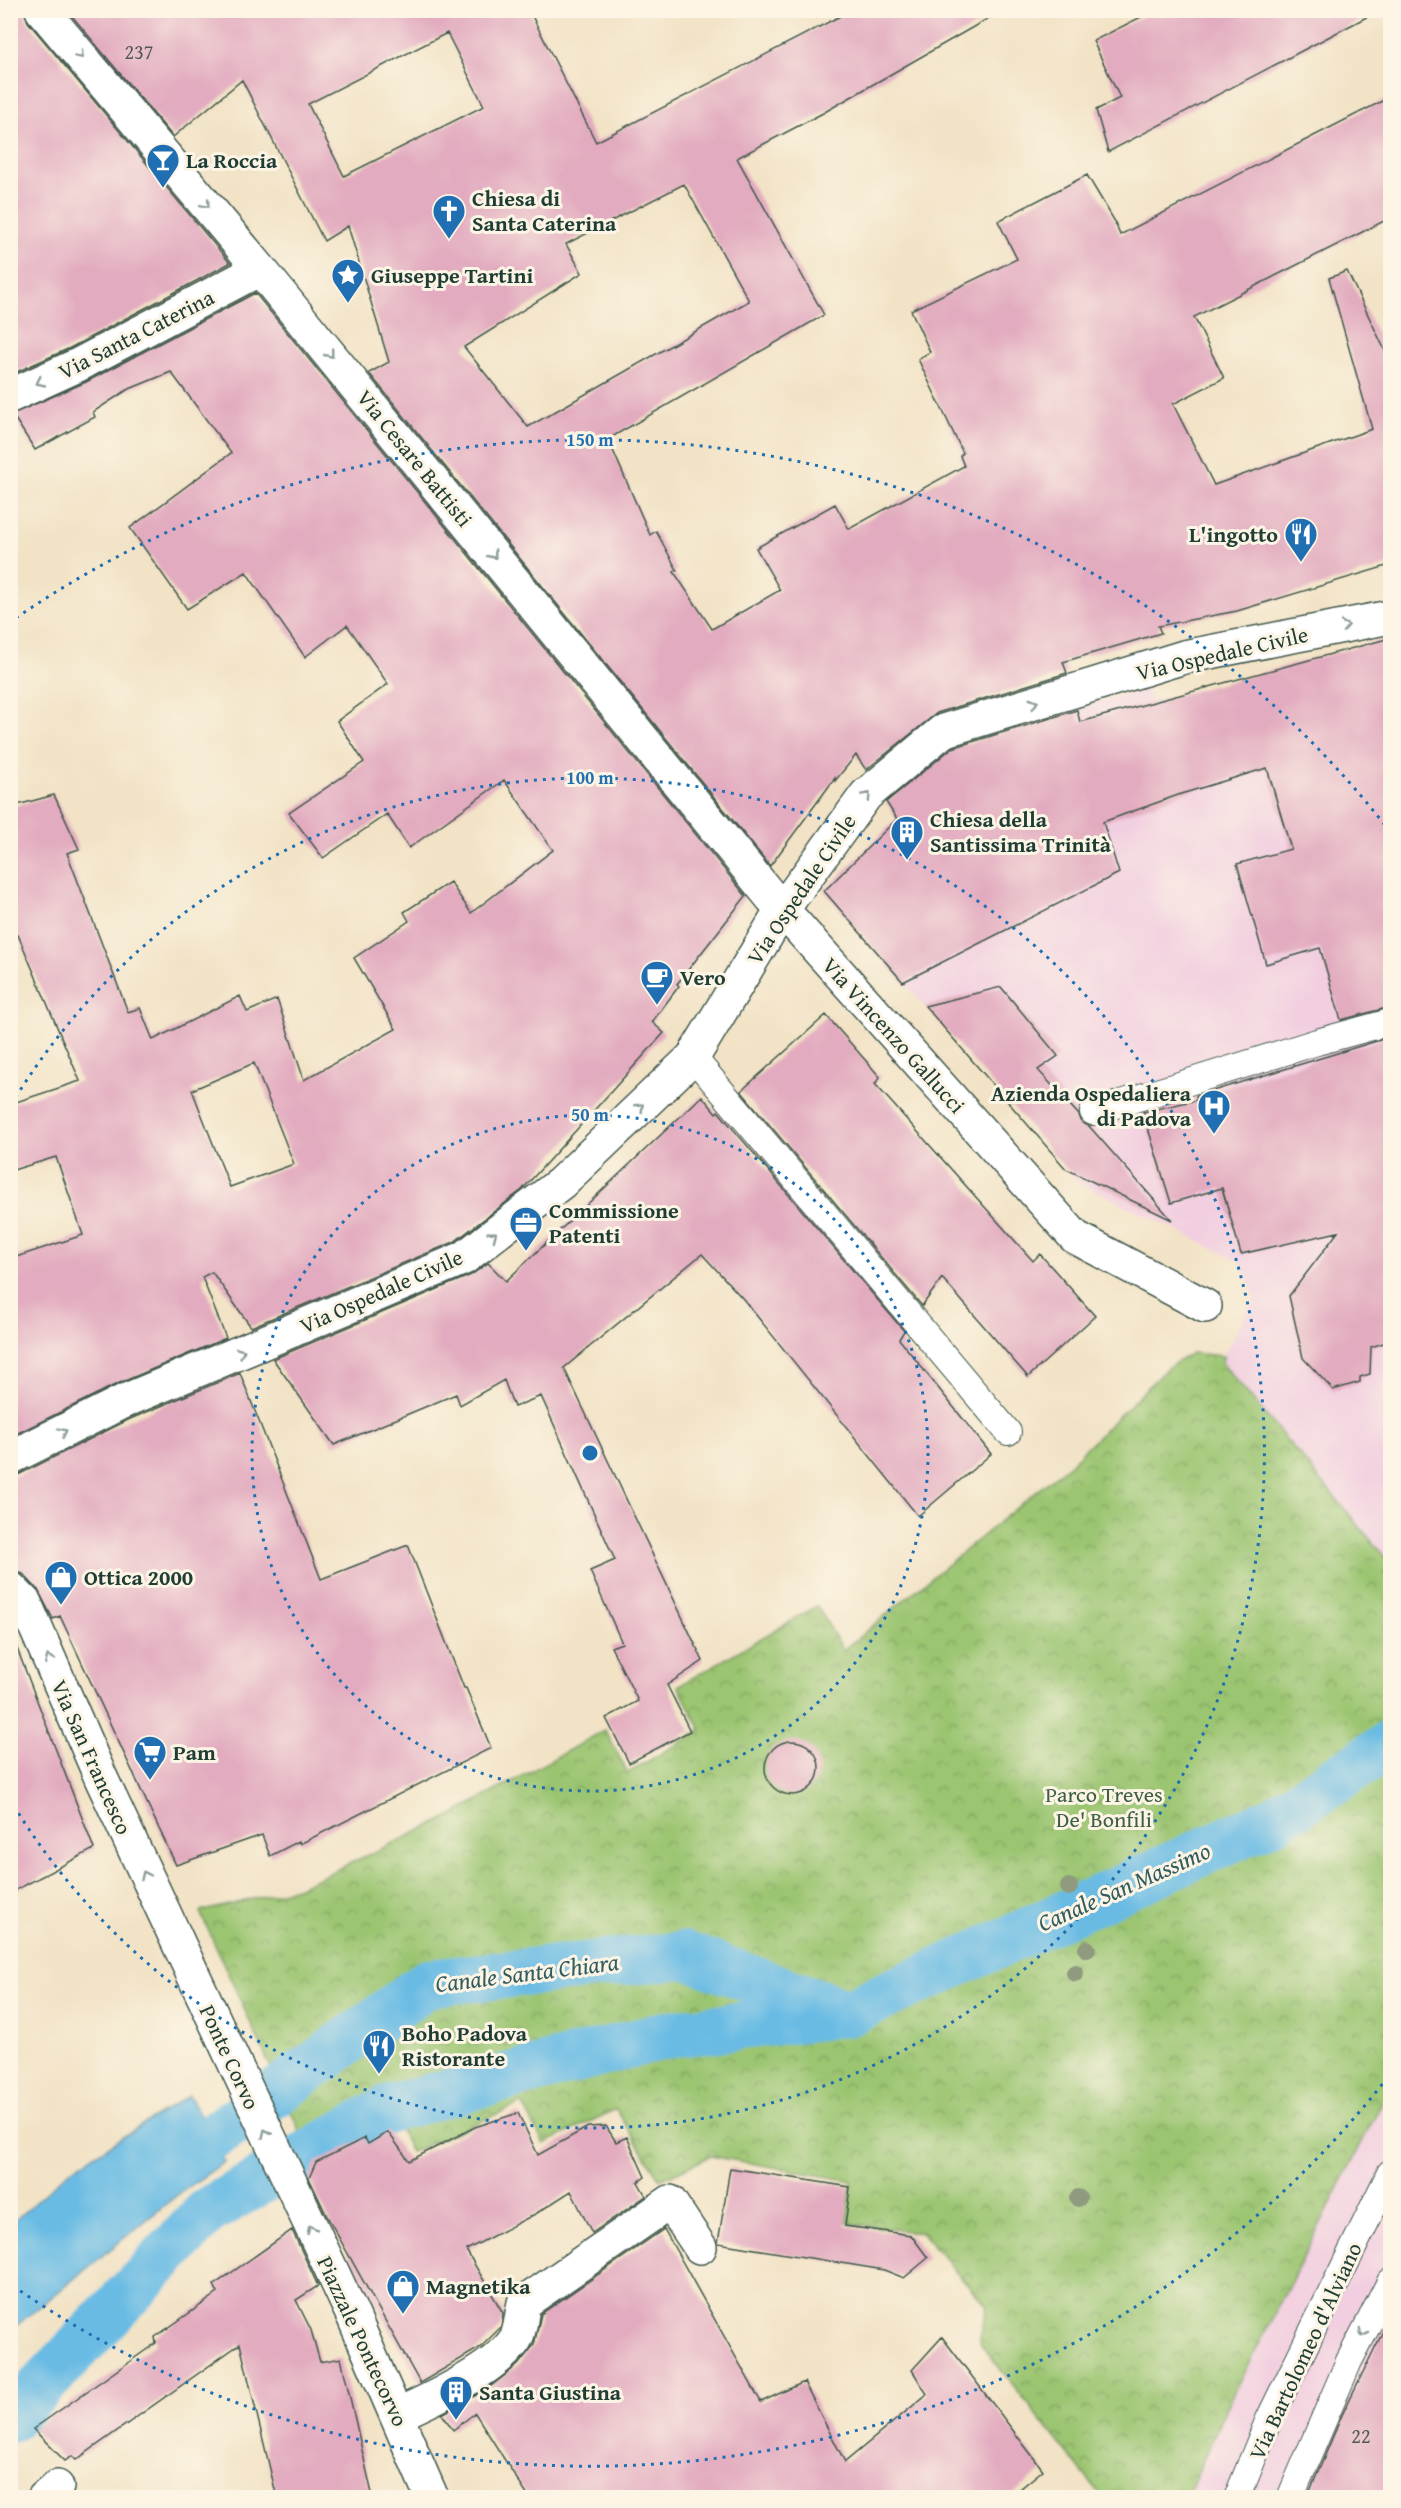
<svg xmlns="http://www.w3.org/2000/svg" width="1401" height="2508" font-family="'Gentium Book Plus',serif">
  <defs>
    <pattern id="park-crowns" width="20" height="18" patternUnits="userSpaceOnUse" patternTransform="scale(1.5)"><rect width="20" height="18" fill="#9bc571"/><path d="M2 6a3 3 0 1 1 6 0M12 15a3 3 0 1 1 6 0" fill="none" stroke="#7ea15e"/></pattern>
  </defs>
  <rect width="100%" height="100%" fill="#fcf5e5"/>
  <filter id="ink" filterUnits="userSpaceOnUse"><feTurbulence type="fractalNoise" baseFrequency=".0167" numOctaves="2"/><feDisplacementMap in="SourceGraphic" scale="12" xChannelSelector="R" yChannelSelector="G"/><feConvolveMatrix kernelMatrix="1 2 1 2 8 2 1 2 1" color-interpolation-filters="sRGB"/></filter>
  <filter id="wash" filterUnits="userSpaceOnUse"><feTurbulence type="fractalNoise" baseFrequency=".008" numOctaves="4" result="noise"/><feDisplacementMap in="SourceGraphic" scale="24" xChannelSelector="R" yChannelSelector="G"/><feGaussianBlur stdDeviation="1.35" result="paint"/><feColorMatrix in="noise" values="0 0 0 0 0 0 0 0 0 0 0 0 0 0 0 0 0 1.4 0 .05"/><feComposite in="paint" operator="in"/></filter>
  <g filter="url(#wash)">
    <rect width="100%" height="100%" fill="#f2e3c6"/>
    <path fill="#f2cfe0" d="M 1390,638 L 1390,1563 L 1222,1363 L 1223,1356 L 1255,1297 L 1241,1262 L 1078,1182 L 828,895 L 828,887 L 931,784 L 924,770 L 1010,729 L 1146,687 L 1151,703 Z
      M 1390,2089 L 1390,2497 L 1187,2498 L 1221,2419 Z"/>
    <path fill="url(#park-crowns)" stroke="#5d8152" stroke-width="1.5" d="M 1192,1353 L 1223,1356 L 1222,1363 L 1390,1563 L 1390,2087 L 1221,2419 L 1187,2497 L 1102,2497 L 979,2342 L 987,2306 L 922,2233 L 847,2223 L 852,2181 L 711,2156 L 660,2180 L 616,2109 L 544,2144 L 522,2103 L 411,2152 L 395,2121 L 314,2162 L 200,1912 L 297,1888 L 441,1821 L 605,1730 L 628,1773 L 701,1730 L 678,1686 L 817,1606 L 843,1650 L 1070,1464 L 1167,1368 Z"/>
    <path fill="#69bbe4" stroke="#447c8c" stroke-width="1.5" d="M 189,2095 L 224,2162 L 176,2196 L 11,2330 L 11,2224 L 69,2171 Z"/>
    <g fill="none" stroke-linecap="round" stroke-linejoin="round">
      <path stroke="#69bbe4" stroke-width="48" d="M 160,2176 L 190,2151 L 248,2113 L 428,1983 L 684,1955 L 839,2010
        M 10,2419 L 209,2210 L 387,2109 L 670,2034 L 847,2013 L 1275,1819 L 1390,1744"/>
    </g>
    <g id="blocks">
      <path fill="#e2abbf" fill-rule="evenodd" d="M 10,10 L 24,10 L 28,22 L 230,263 L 70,348 L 10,375 Z
        M 67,10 L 529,10 L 596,142 L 852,10 L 1003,10 L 823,113 L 737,158 L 824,315 L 608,439 L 650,535 L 656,531 L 677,570 L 674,572 L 712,629 L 780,590 L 756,548 L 835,504 L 849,529 L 964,466 L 960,456 L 963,453 L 918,359 L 930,352 L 911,310 L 1017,259 L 998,221 L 1087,175 L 1114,220 L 1120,235 L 1390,97 L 1390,218 L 1194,317 L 1224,378 L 1173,404 L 1214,485 L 1372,429 L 1329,278 L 1347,271 L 1390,361 L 1390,565 L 1237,611 L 1158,626 L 1161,633 L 1063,662 L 1067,673 L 937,713 L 866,770 L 856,755 L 835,781 L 835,778 L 770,866 L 369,373 L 389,362 L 348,226 L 324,241 L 242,80 L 173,137 ZM 447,33 L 484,106 L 344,176 L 308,104 ZM 684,184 L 749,301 L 528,427 L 464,347 L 582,273 L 566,244 Z
        M 1155,10 L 1380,10 L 1108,152 L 1096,110 L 1120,98 L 1093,41 Z
        M 255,293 L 746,896 L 677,984 L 679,986 L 652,1022 L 664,1033 L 522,1190 L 454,1242 L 251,1327 L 212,1272 L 202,1277 L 226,1338 L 115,1385 L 10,1437 L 10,1259 L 83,1235 L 56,1157 L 10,1171 L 10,1104 L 80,1081 L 18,935 L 10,937 L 10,807 L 54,795 L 79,849 L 67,853 L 128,1012 L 140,1008 L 153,1040 L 240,996 L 247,1012 L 277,999 L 304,1080 L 396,1029 L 354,958 L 409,921 L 404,912 L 450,882 L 471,913 L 553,850 L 504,780 L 409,848 L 387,814 L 323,858 L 289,813 L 364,762 L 337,721 L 388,684 L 347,625 L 305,657 L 246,572 L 187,609 L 130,528 L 231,453 L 171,372 L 127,390 L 93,412 L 95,417 L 35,450 L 12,414 L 86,382 ZM 254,1063 L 294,1164 L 230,1187 L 192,1090 Z
        M 1390,638 L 1390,1007 L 1341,1020 L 1320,948 L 1266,964 L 1237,864 L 1291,849 L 1267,768 L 1181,794 L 1103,822 L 1119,873 L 903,982 L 824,891 L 897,819 L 886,802 L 952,748 L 1077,710 L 1080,722 Z
        M 1001,987 L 1058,1056 L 1038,1070 L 1079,1115 L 1082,1123 L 1089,1126 L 1172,1220 L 1066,1169 L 925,1006 Z
        M 826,1015 L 880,1077 L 875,1084 L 942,1159 L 1033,1261 L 1040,1254 L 1095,1316 L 1028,1377 L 942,1278 L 922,1306 L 741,1091 Z
        M 1390,1037 L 1390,1341 L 1371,1347 L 1370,1374 L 1360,1377 L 1360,1382 L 1333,1390 L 1303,1358 L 1289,1296 L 1338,1232 L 1241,1254 L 1222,1188 L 1171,1203 L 1143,1112 L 1197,1100 L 1196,1096 Z
        M 702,1096 L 716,1113 L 718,1111 L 904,1331 L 899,1339 L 991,1454 L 918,1516 L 744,1300 L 702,1254 L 564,1368 L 703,1661 L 667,1685 L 690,1731 L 629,1763 L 606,1718 L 638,1701 L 611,1647 L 622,1643 L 590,1571 L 615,1560 L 541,1396 L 514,1407 L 504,1380 L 460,1405 L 456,1394 L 334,1445 L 273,1359 L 471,1275 L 488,1263 L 506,1281 Z
        M 240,1373 L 321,1579 L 408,1545 L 464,1688 L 466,1688 L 491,1748 L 300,1844 L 299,1841 L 270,1856 L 262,1835 L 176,1865 L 60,1616 L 53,1619 L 38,1590 L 23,1574 L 10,1570 L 10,1476 L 18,1475 L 130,1419 Z
        M 13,1638 L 94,1849 L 10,1893 L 10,1639 Z
        M765 1768a27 27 0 1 1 54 0a27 27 0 1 1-54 0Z
        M 518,2113 L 538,2155 L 588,2127 L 606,2126 L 616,2142 L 627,2137 L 645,2177 L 638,2182 L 646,2196 L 592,2233 L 571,2191 L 537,2213 L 466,2250 L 503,2313 L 501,2327 L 481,2347 L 420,2383 L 327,2216 L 309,2178 L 316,2162 L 365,2138 L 368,2144 L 388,2132 L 409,2161 L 475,2127 Z
        M 730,2168 L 850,2187 L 845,2226 L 911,2235 L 928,2258 L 904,2278 L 884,2270 L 718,2243 Z
        M 664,2229 L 761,2402 L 804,2382 L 845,2462 L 927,2394 L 912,2370 L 942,2337 L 1043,2470 L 1009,2498 L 529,2498 L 475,2413 L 453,2430 L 442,2414 L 487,2389 L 518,2365 L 534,2345 L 541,2314 Z
        M 292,2230 L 318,2286 L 296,2300 L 311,2330 L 320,2362 L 341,2358 L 373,2498 L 277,2498 L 240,2344 L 76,2460 L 72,2456 L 65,2461 L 33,2429 L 156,2343 L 155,2337 L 218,2293 L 214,2285 Z
        M 1390,2317 L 1390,2498 L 1307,2498 L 1342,2415 Z"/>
    </g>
  </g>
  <g filter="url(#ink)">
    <use href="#blocks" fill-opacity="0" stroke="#3f564a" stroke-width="1.5"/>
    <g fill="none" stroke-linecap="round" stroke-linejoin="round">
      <g stroke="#3f564a" stroke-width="28">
        <path id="service" d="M 693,1057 L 1008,1432
          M 1093,1112 L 1317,1042 L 1390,1022
          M 1237,2498 L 1269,2419 L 1390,2173
          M 1290,2498 L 1349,2361 L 1390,2282"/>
      </g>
      <g stroke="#3f564a" stroke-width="36">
        <path id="minor" d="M 42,10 L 260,269 L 772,898 L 1075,1237 L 1205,1306
          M 10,396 L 78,365 L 260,269
          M 10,1458 L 122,1402 L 464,1258 L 561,1183 L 693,1057 L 782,910 L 866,795 L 943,731 L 1184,657 L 1390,617
          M 10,1588 L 25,1603 L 101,1778 L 354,2318 L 432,2498
          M 397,2415 C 430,2400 495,2370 515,2340 C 521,2331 521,2314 524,2303 L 670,2202 L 700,2247
          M 44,2498 L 57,2487"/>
      </g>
      <use href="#service" stroke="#fff" stroke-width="26"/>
      <use href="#minor" stroke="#fff" stroke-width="33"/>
    </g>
    <g fill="#8f9a7e">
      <circle cx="1069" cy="1887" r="9"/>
      <circle cx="1087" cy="1949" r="9"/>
      <circle cx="1075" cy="1973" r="9"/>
      <circle cx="1078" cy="2198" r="9"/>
    </g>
    <defs><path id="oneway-chevron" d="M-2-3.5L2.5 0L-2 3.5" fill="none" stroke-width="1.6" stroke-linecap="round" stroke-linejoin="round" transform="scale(1.5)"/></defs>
    <g stroke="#8f9e9a">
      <use href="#oneway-chevron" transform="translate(80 55) rotate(49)"/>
      <use href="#oneway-chevron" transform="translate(206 204) rotate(50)"/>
      <use href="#oneway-chevron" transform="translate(330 354) rotate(51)"/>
      <use href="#oneway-chevron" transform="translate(40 382) rotate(155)"/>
      <use href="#oneway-chevron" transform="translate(493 555) rotate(51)"/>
      <use href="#oneway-chevron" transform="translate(1345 626) rotate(-11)"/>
      <use href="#oneway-chevron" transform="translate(1034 703) rotate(-17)"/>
      <use href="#oneway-chevron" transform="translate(867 796) rotate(-47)"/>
      <use href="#oneway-chevron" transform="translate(640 1107) rotate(-44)"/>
      <use href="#oneway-chevron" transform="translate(493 1235) rotate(-38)"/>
      <use href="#oneway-chevron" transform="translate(241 1352) rotate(-23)"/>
      <use href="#oneway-chevron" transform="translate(63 1432) rotate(-26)"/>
      <use href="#oneway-chevron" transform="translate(49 1659) rotate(-113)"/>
      <use href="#oneway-chevron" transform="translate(145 1875) rotate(-115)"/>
      <use href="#oneway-chevron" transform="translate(266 2133) rotate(-115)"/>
      <use href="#oneway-chevron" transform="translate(311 2229) rotate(-116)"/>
      <use href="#oneway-chevron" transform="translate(1363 2333) rotate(118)"/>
    </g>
  </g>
  <g fill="none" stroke="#1f6fb2" stroke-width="3" stroke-dasharray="3 6">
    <circle cx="590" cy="1453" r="338"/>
    <path d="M11 1105A675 675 0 1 1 11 1801"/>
    <path d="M1388 2077A1013 1013 0 0 1 16 2288M16 618A1013 1013 0 0 1 1388 829"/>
  </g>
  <defs>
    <g id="bar-pin" transform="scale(1.725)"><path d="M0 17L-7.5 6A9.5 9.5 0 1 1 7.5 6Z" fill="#1f6fb2" stroke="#fcf5e5"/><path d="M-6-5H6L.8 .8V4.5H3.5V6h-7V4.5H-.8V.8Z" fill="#fff"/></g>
    <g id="church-pin" transform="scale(1.725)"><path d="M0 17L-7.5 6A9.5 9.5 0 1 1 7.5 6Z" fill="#1f6fb2" stroke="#fcf5e5"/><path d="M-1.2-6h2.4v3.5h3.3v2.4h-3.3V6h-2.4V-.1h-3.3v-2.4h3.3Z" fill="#fff"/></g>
    <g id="sight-pin" transform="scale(1.725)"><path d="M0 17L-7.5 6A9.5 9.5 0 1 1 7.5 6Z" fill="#1f6fb2" stroke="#fcf5e5"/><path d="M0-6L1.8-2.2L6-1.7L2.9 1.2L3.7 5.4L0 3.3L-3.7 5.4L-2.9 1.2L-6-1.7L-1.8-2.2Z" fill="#fff"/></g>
    <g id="restaurant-pin" transform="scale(1.725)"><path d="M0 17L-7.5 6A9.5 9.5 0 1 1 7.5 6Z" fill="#1f6fb2" stroke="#fcf5e5"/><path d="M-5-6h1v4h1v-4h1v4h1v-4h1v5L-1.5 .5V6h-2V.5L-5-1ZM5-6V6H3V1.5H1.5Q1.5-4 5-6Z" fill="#fff"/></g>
    <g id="building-pin" transform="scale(1.725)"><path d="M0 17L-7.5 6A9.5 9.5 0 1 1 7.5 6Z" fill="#1f6fb2" stroke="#fcf5e5"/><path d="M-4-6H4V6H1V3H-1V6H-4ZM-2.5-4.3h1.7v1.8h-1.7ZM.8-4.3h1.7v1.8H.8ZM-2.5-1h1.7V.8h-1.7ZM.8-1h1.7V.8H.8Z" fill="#fff"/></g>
    <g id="cafe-pin" transform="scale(1.725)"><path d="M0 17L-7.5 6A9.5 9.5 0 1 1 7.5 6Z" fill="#1f6fb2" stroke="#fcf5e5"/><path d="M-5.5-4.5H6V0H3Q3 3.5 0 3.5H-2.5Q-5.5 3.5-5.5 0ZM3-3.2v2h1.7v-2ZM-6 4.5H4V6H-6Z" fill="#fff"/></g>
    <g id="hospital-pin" transform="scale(1.725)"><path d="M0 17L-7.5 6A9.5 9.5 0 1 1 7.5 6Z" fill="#1f6fb2" stroke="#fcf5e5"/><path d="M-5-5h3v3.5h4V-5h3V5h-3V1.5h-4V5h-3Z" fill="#fff"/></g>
    <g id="office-pin" transform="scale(1.725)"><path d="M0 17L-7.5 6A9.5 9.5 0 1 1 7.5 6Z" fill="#1f6fb2" stroke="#fcf5e5"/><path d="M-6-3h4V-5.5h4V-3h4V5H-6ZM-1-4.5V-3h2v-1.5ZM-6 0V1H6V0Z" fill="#fff"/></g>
    <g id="shop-pin" transform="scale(1.725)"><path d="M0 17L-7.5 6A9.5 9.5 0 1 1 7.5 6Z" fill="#1f6fb2" stroke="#fcf5e5"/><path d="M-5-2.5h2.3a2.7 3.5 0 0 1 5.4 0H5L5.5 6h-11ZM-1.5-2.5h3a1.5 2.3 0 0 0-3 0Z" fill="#fff"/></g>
    <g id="supermarket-pin" transform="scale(1.725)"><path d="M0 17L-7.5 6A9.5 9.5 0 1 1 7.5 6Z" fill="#1f6fb2" stroke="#fcf5e5"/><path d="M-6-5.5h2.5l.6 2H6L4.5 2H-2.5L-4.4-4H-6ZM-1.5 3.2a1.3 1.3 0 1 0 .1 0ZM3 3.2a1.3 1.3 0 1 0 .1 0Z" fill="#fff"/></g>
  </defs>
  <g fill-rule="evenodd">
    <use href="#bar-pin" x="163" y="160"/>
    <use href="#church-pin" x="449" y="211"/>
    <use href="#sight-pin" x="348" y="275"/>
    <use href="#restaurant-pin" x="1301" y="534"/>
    <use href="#building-pin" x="907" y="832"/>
    <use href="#cafe-pin" x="657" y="977"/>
    <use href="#hospital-pin" x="1214" y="1106"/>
    <use href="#office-pin" x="526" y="1223"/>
    <use href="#shop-pin" x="61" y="1577"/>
    <use href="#supermarket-pin" x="150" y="1752"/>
    <use href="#restaurant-pin" x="379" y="2046"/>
    <use href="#shop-pin" x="403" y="2286"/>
    <use href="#building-pin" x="456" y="2392"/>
  </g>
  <g text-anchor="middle" stroke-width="6" stroke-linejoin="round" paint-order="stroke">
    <g font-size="20" fill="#505857">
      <text x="139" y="59">237</text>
      <text x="1361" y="2443">22</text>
    </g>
    <g font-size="22" font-weight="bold" fill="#1f3d34" stroke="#fcf5e5" text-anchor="start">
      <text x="186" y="168">La Roccia</text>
      <text x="472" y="206">Chiesa di<tspan x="472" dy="25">Santa Caterina</tspan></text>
      <text x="371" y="283">Giuseppe Tartini</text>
      <text x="1278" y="542" text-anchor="end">L'ingotto</text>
      <text x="930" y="827">Chiesa della<tspan x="930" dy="25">Santissima Trinità</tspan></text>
      <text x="680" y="985">Vero</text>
      <text x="1191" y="1101" text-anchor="end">Azienda Ospedaliera<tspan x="1191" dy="25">di Padova</tspan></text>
      <text x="549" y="1218">Commissione<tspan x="549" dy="25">Patenti</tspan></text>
      <text x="84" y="1585">Ottica 2000</text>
      <text x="173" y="1760">Pam</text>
      <text x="402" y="2041">Boho Padova<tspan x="402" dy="25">Ristorante</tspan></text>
      <text x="426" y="2294">Magnetika</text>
      <text x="479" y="2400">Santa Giustina</text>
    </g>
    <g font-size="22" fill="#1f3d34" stroke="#fcf5e5">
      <text transform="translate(136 334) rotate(-27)" y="8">Via Santa Caterina</text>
      <text transform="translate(415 458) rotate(51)" y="8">Via Cesare Battisti</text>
      <text transform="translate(1222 653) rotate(-13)" y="8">Via Ospedale Civile</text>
      <text transform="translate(801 889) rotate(-56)" y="8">Via Ospedale Civile</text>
      <text transform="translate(894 1035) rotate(48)" y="8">Via Vincenzo Gallucci</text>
      <text transform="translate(381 1291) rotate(-24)" y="8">Via Ospedale Civile</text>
      <text transform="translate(92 1757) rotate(66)" y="8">Via San Francesco</text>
      <text transform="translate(230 2057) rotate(65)" y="8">Ponte Corvo</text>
      <text transform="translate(363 2341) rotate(65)" y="8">Piazzale Pontecorvo</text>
      <text transform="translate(1305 2351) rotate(-65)" y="8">Via Bartolomeo d'Alviano</text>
    </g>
    <g font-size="22" fill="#3e5f43" stroke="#fcf5e5">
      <text x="1104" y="1802">Parco Treves<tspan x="1104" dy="25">De' Bonfili</tspan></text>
    </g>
    <g font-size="24" font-style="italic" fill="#325c60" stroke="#fcf5e5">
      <text transform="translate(1124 1887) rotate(-24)" y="8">Canale San Massimo</text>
      <text transform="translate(527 1973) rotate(-7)" y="8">Canale Santa Chiara</text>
    </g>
  </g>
  <circle cx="590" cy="1453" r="9" fill="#1f6fb2" stroke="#fcf5e5" stroke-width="3"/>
  <g font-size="18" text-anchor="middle" font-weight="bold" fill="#1f6fb2" stroke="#fcf5e5" stroke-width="6" stroke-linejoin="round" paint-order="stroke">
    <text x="590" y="446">150 m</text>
    <text x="590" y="784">100 m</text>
    <text x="590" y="1121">50 m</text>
  </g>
  <rect width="1401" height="2508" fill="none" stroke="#fcf5e5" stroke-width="36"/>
</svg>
